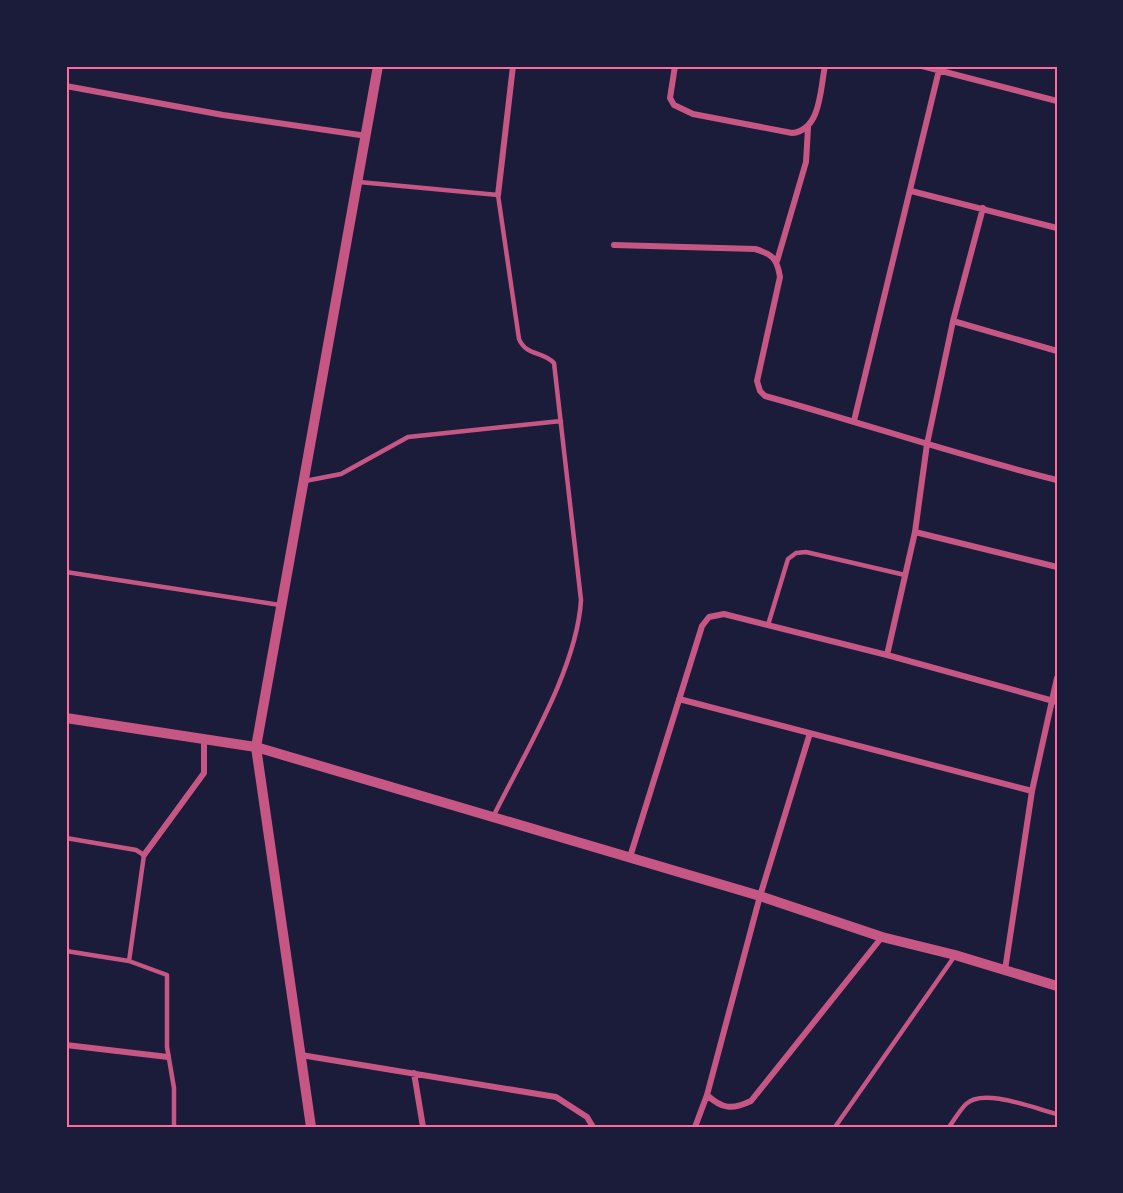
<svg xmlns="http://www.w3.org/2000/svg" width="1123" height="1193" font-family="'Archivo Narrow',sans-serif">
  <rect width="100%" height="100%" fill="#1b1b3a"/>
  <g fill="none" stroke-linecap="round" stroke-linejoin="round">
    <path stroke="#c65784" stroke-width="4.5" d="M 359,182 L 498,195 L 519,339 C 526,356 543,351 554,363 L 581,600 C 577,669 524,754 493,817
      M 305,481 L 341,474 L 408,437 L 561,421
      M 66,572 L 280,605
      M 768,625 L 788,559 L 796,553 L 806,552 L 905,575
      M 66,838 L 136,850 L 144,855 L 129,961
      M 66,951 L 129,961 L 167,975 L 167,1047 L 174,1088 L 174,1127
      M 835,1127 L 954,957
      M 949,1127 C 954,1120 960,1110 966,1104 C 983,1087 1036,1109 1057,1114"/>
    <path stroke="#c65784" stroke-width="6" d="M 675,66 L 670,98 L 674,105 L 693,114 L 792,133 C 821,130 820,90 825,66
      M 922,66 L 1057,101
      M 66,86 L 223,115 L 367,136
      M 911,191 L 1057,228
      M 498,195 L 513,66
      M 614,245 L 755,249 C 772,254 777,258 780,277 L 757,381 L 760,391 L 765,396 C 863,423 959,456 1057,480
      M 777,261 L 806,162 L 808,128
      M 953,321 L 1057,351
      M 854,421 L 940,66
      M 915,532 L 1057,567
      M 887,655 L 915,532 L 927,444 L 953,321 L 983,208
      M 679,699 L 1032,791
      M 144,855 L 204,773 L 204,739
      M 630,857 L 702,626 L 709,617 L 724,614 L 887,655 L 1057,702
      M 1005,970 L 1032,791 L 1057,678
      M 66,1045 L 168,1057
      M 301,1055 L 556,1097 L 587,1117 L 593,1127
      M 414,1073 L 423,1127
      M 707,1095 C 722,1109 732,1110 751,1101 L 882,937
      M 695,1127 L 707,1095 L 760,896 L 810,733"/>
    <path stroke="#c65784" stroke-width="10" d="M 66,718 L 256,747 L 760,896 L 882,937 L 955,955 L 1057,986
      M 311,1127 L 256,747 L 378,66"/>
  </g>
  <rect width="1123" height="1193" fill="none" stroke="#1b1b3a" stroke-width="135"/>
  <rect x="68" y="68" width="988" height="1058" fill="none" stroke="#ff6b9d" stroke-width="2"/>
</svg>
